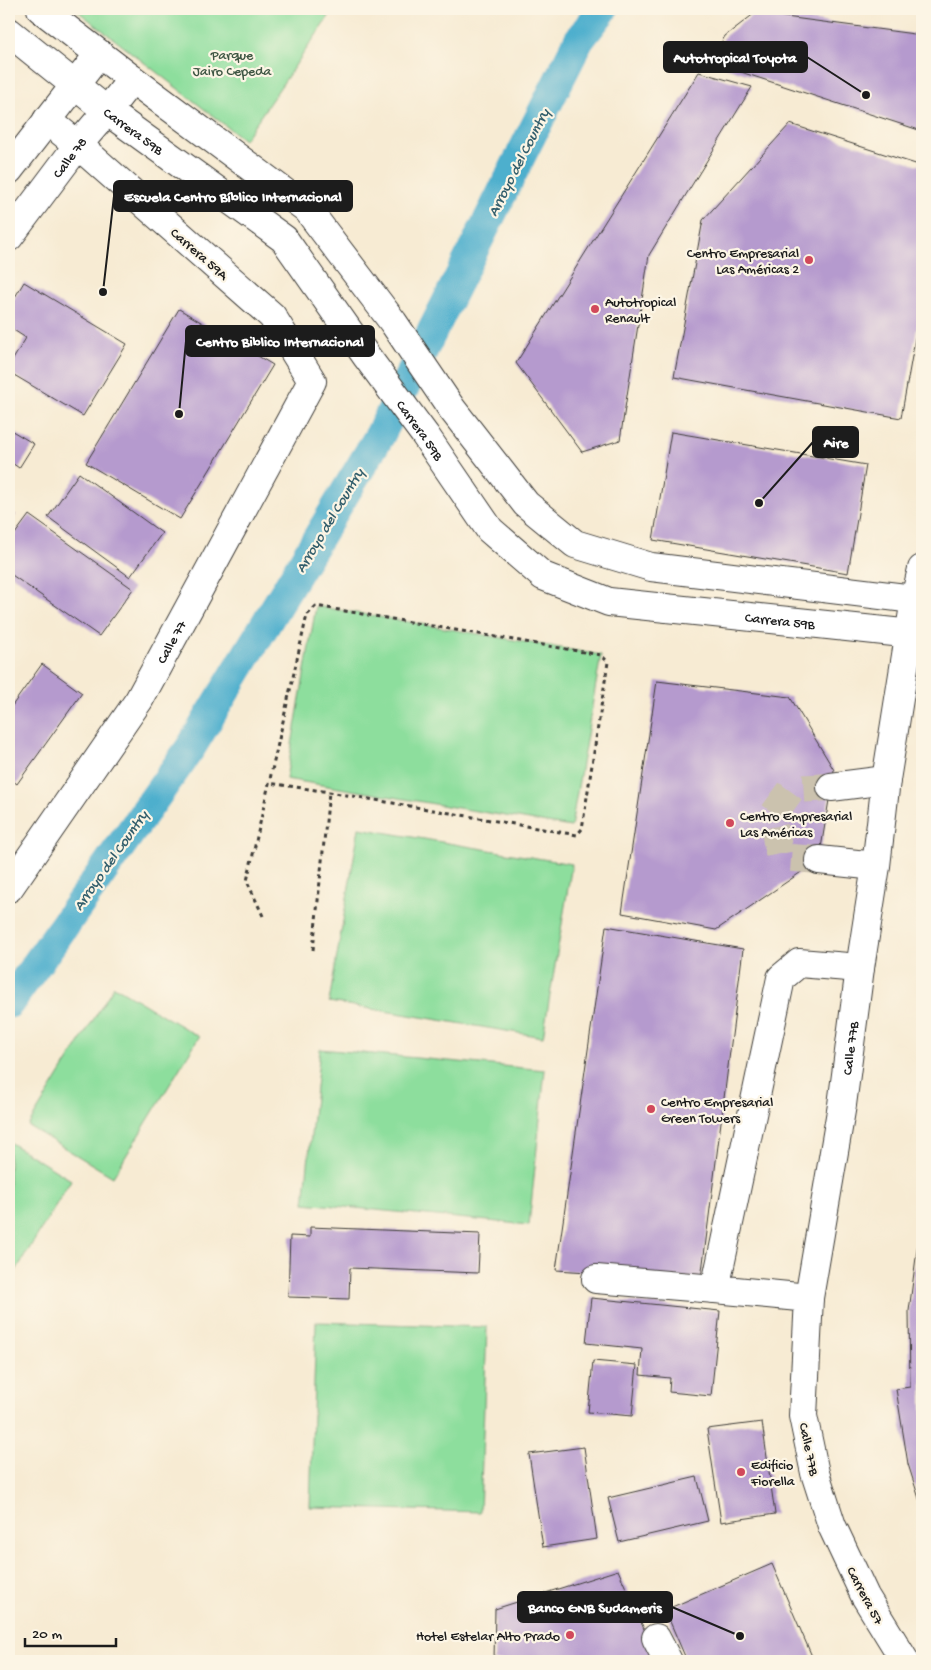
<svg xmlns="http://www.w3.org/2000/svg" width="931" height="1670" font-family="'Gochi Hand',sans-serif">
  <rect width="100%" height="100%" fill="#fcf5e5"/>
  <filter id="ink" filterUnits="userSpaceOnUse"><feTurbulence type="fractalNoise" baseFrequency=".02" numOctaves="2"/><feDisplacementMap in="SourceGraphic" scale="10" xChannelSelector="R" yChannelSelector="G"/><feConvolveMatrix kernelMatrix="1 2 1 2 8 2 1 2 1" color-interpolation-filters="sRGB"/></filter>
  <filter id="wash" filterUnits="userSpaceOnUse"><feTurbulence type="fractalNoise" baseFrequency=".0096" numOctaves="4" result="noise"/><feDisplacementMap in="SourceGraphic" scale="20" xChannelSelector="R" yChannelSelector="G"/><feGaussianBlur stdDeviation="1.12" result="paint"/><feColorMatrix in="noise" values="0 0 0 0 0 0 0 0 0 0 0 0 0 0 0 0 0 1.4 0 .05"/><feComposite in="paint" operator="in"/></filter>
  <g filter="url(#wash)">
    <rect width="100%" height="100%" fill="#f7ebd3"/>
    <path fill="#8dde9d" stroke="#547d5c" d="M 75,9 L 334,9 L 244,140 Z
      M 316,606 L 601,655 L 571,827 L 286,779 Z
      M 359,828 L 572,864 L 543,1037 L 329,1002 Z
      M 114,986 L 199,1037 L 113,1177 L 28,1126 Z
      M 320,1049 L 545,1070 L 529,1225 L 304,1203 Z
      M 9,1142 L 71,1180 L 9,1282 Z
      M 316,1322 L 487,1327 L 480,1512 L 310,1507 Z"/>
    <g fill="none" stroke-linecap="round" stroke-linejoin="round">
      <path stroke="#4eafcd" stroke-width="31" d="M 9,1003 L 191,747 L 380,435 L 579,40 L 603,9"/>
    </g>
    <g id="blocks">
      <path fill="#b59ace" d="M 755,13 L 922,35 L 922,131 L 710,62 L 725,36 Z
        M 699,72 L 752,87 L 649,255 L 620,440 L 582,452 L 516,363 Z
        M 790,124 L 922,166 L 922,300 L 901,418 L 674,377 L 703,220 Z
        M 24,282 L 127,344 L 83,416 L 9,372 L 9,366 L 26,338 L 9,327 L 9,307 Z
        M 179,309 L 273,365 L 180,519 L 86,463 Z
        M 9,429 L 34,444 L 19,468 L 12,463 L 9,469 Z
        M 671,432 L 866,465 L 848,573 L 653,540 Z
        M 79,473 L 162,533 L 130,577 L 48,517 Z
        M 9,510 L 16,515 L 9,525 Z
        M 29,515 L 133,589 L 99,636 L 9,573 L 9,542 Z
        M 42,664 L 82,693 L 17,784 L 9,778 L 9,710 Z
        M 657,681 L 790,697 L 834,770 L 819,860 L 716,930 L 622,913 Z
        M 606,926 L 743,949 L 701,1279 L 556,1270 Z
        M 310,1227 L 480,1234 L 478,1273 L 350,1268 L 349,1299 L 288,1297 L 290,1236 L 310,1237 Z
        M 918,1242 L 922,1242 L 922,1508 L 908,1464 L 896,1389 L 910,1387 L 909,1311 Z
        M 591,1298 L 720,1311 L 711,1396 L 669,1392 L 670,1378 L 640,1375 L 642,1349 L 586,1343 Z
        M 593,1361 L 637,1365 L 632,1416 L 588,1412 Z
        M 762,1422 L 775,1514 L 721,1522 L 707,1429 Z
        M 584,1447 L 597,1539 L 543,1547 L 529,1454 Z
        M 697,1477 L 708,1521 L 619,1542 L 608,1498 Z
        M 772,1564 L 814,1661 L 687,1661 L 665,1610 Z
        M 618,1570 L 658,1661 L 494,1661 L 495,1609 Z"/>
    </g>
  </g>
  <g filter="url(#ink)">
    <use href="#blocks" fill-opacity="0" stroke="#3d3b37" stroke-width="1"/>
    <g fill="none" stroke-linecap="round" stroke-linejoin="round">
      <path stroke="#cbc2ae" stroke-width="28" stroke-dasharray="28 14" stroke-linecap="butt" d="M 819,860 L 780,857 L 772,816 L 792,789 L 831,787"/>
      <g stroke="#3d3b37" stroke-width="30">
        <g id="minor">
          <path d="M 41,9 L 132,79 L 307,209 L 393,322 L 452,409 L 526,504 L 575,544 L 651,567 L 922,600"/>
          <path id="s1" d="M 9,32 L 107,111 L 284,239 L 367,357 L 425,435 L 490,530 L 543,576 L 609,602 L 922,635"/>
          <path d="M 9,170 L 99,54"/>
          <path id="s2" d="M 9,237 L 78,145 L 107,111 L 132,79"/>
          <path d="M 831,787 L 886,780"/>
          <path d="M 819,860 L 876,866"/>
          <path id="s3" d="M 9,888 L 139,700 L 312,381 L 272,316 L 78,145 L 47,120"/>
          <path d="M 596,1279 L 715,1289"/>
          <path d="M 809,1298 L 715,1289 L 781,978 L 799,963 L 860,968"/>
          <path d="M 656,1638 L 668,1661"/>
          <path id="s4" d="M 905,1661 L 865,1596 L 832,1526 L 815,1473 L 803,1416 L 809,1298 L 842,1105 L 860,968 L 876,866 L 886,780 L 915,599 L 922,569"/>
        </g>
      </g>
      <path stroke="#3d3b37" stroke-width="3" stroke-dasharray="4 4" stroke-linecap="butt" d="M 263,916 L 247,881 L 307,615 L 316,606 L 601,655 L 608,662 L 582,829 L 577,835 L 329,792 L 269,783
        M 313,950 L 329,792"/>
      <use href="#minor" stroke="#fff" stroke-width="28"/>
    </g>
  </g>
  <g fill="#d1495b" stroke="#fcf5e5" stroke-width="2">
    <circle cx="809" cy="260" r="5"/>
    <circle cx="595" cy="309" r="5"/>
    <circle cx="730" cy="823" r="5"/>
    <circle cx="651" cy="1109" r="5"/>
    <circle cx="741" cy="1472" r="5"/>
    <circle cx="570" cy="1635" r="5"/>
  </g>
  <g text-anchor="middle" stroke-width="4.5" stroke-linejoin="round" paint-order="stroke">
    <g font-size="14" fill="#3e5643" stroke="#fcf5e5">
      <text x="232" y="59">Parque<tspan x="232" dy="16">Jairo Cepeda</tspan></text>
    </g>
    <g font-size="14" fill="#1c1c1c" stroke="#fcf5e5">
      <text dy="5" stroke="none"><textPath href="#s1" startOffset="159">Carrera 59B</textPath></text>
      <text dy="5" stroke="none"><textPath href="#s2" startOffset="100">Calle 78</textPath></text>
      <text transform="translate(200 253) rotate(41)" y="5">Carrera 59A</text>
      <text dy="5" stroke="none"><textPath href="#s1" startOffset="579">Carrera 59B</textPath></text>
      <text dy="5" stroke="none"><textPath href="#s1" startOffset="1014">Carrera 59B</textPath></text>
      <text dy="5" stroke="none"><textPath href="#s3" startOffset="295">Calle 77</textPath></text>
      <text dy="5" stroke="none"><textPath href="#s4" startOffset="639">Calle 77B</textPath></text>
      <text transform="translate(810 1449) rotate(78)" y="5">Calle 77B</text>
      <text transform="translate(866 1595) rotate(62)" y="5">Carrera 57</text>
    </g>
    <g font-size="14" fill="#1c1c1c" stroke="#fcf5e5" text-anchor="start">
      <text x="799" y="257" text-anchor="end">Centro Empresarial<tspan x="799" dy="16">Las Américas 2</tspan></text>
      <text x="605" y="306">Autotropical<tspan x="605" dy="16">Renault</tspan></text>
      <text x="740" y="820">Centro Empresarial<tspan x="740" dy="16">Las Américas</tspan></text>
      <text x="661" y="1106">Centro Empresarial<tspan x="661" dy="16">Green Towers</tspan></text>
      <text x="751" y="1469">Edificio<tspan x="751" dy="16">Fiorella</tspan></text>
      <text x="560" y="1640" text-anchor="end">Hotel Estelar Alto Prado</text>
    </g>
    <g font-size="15" font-style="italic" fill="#325e6c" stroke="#fcf5e5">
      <text transform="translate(518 162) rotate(-63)" y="5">Arroyo del Country</text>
      <text transform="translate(329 520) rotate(-59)" y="5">Arroyo del Country</text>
      <text transform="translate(110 860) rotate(-55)" y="5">Arroyo del Country</text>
    </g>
  </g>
  <path fill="none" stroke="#1c1c1c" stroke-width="2" d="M866 95L807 57M103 292L114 196M179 414L186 341M759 503L813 442M740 1636L672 1607"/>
  <g fill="#1c1c1c" stroke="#fcf5e5" stroke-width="2">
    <circle cx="866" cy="95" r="5"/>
    <circle cx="103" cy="292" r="5"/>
    <circle cx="179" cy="414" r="5"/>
    <circle cx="759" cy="503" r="5"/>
    <circle cx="740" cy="1636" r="5"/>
  </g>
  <g fill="#1c1c1c" stroke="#1c1c1c" stroke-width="2">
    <rect x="664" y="42" width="143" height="30" rx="5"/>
    <rect x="114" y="181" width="238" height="30" rx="5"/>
    <rect x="186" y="326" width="188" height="30" rx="5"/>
    <rect x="813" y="427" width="45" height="30" rx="5"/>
    <rect x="518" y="1592" width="154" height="30" rx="5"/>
  </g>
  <g font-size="15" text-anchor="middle" font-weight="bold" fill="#fff">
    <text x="735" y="62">Autotropical Toyota</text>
    <text x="233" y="201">Escuela Centro Bíblico Internacional</text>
    <text x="280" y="346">Centro Biblico Internacional</text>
    <text x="836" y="447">Aire</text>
    <text x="595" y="1612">Banco GNB Sudameris</text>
  </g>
  <rect width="931" height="1670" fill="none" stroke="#fcf5e5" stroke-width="30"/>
  <path d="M25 1638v8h91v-8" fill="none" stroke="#1c1c1c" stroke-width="2.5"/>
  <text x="32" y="1638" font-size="15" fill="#1c1c1c" stroke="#fcf5e5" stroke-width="4" paint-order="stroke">20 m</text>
</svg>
